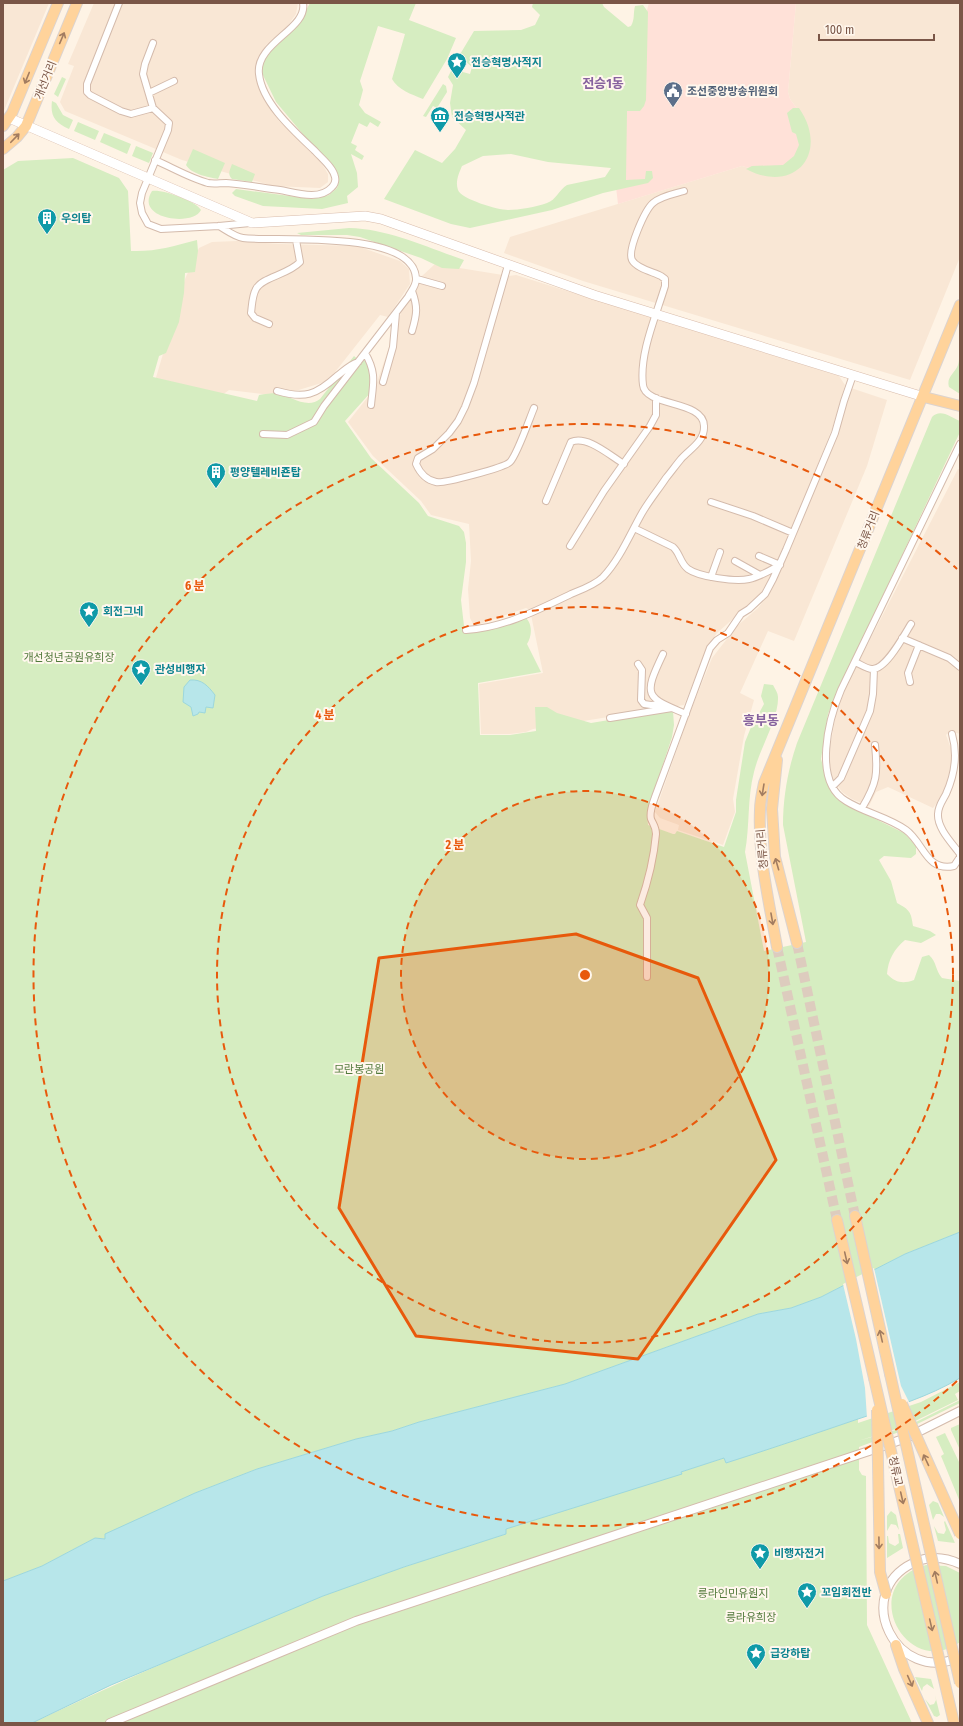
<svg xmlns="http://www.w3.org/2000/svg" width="963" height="1726" font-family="'Fira Sans Condensed','Noto Sans KR',sans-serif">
  <rect width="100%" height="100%" fill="#fef3e5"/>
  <path fill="#f9e7d5" d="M 3,3 L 49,3 L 3,113 Z
    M 94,3 L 298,3 L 296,14 L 286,28 L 266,45 L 257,65 L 257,81 L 264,99 L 279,121 L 313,152 L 322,164 L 328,174 L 328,182 L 320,188 L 273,186 L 182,160 L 65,111 L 60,102 L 74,66 L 68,64 Z
    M 796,3 L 960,3 L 960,257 L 910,380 L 583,281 L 504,253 L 510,237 L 742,166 L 774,175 L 801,114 L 790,99 L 788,92 Z
    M 237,241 L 281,244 L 357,246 L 400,261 L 409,269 L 410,284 L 388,317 L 380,315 L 328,381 L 279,396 L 229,390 L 214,401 L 155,381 L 185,279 L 199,248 L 212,242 Z
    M 435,264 L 509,276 L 516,275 L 839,376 L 845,385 L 832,429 L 781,555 L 769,580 L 759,596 L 717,633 L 708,646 L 684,705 L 533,729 L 526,732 L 510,734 L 481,734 L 479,684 L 543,673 L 530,610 L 526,608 L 474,626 L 470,618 L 468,589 L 471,561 L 469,524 L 431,515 L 421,501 L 373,456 L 348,422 L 375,388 L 402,310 L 415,293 L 422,276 Z
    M 851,388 L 887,400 L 867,466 L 794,641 L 768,631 L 740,693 L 754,700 L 744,736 L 733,799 L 735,812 L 723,845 L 678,830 L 679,825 L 660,818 L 655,812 L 689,715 L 712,658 L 737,626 L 758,608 L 771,591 L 789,552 L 839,430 L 845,403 Z
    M 958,469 L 960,470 L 960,734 L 950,731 L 946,735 L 953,754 L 947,782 L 942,796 L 933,808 L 888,787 L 876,792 L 869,806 L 852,799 L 842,792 L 831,776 L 829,753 L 837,708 L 844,690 Z"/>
  <path fill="#ffe1d8" d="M 649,3 L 796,3 L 788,92 L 790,99 L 801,114 L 806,149 L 774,175 L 742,166 L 618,204 L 616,187 L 625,108 L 645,17 Z"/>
  <path fill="#d6edc1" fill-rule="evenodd" d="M 310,3 L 416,3 L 409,20 L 456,38 L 447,59 L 423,99 C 411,94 398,90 392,79 L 405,34 L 378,26 L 360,81 L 363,90 L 359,105 L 365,113 L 381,122 L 378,127 L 370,122 L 367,127 L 359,123 L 351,143 L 357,146 L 355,150 L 364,156 L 362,160 L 351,154 L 357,173 L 358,187 L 347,196 L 348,203 L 322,209 L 263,206 L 235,196 L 232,193 L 236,189 L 312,199 L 329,195 L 337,188 L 339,181 L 337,175 L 276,102 L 261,71 L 263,62 L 267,55 L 298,25 Z
    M 533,3 L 602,3 L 604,7 L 628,27 L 631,26 C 635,19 633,14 635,6 L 643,5 L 648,12 L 646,100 L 644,106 L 640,111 L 627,111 L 626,180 L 645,179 L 646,171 L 652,171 L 653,178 L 648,183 L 603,193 L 552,210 L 470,228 L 451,224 L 384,199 L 415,150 L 442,163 L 455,149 L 466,130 L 452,117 L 450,103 L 453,85 L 448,77 L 452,69 L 470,74 L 472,67 L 459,56 L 474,31 L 521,30 L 535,25 L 540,15 L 532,7 ZM 511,154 L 548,162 L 611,168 L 605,177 L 567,185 C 559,190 556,200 547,203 C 536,207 519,210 508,210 C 498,210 461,199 458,190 C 455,182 459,173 462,166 L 483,156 Z
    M 62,77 L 66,79 L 58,97 L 54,94 Z
    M 443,84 L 446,86 L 447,92 L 437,108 L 433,106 L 426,117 L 423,116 Z
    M 52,101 L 56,103 L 63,115 L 73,120 L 69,129 C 55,123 50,116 52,101 Z
    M 793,108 L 799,108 C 830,153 795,195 746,169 L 752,166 L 783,165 L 794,156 L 799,145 L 796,134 L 792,132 L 787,113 Z
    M 78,122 L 99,131 L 95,140 L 74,131 Z
    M 104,133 L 131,144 L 127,154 L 100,142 Z
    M 136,146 L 153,153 L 149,163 L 132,156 Z
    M 193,149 L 225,163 L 218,179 C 208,177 191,174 186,165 Z
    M 73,158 L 119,178 L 128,191 L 131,251 C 155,252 174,246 197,240 L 198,251 L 195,272 L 185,273 L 184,293 L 179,322 L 166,353 L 159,356 L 153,377 L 257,401 L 259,395 C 265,394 271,393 276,393 C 289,395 307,410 320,399 L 354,356 L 361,362 L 366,360 L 370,366 L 371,392 L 345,421 L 371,458 L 419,503 L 428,516 L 459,526 L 464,532 L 466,543 L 466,562 L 461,600 L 464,626 L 470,633 L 525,617 C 533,624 532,636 527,644 L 541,672 L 478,683 L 480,735 L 510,735 L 536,731 L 535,707 L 547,707 L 557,713 L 591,723 L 663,711 L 673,711 L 674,725 L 672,737 L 647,813 L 648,825 L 673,834 L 675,834 L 677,831 L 724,847 L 736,812 L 736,800 L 745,742 L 756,715 L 758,715 L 764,704 L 761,696 L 764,684 L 773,685 C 775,689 778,693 778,697 C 779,718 759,750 754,772 C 747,799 750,826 745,852 L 764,951 L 806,942 L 783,825 C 783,797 788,769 797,743 L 932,417 C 940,408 951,417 960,421 L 960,432 L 832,704 L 828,714 L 821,759 L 829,788 L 834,795 L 845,804 L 904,833 L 916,846 L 916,854 L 911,858 L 884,856 L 879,860 L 891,881 L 897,903 C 910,910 911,912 913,926 L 930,931 L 936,935 L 921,943 L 905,940 C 894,949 888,960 887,974 C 896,983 903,984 914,980 L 922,957 L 929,955 C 937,962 935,970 942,978 L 960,981 L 960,1232 L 905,1254 L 821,1297 L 791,1308 L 758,1314 L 565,1384 L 419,1422 L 392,1431 L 356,1439 L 257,1469 L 195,1493 L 105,1539 L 95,1538 L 42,1566 L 3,1581 L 3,170 L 18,161 Z
    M 232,164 L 255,174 L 252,182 L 232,179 C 227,174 230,170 232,164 Z
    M 152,191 C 162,189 196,201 201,210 C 193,227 134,219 152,191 Z
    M 349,228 C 389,229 426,247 464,260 L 459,269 L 442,268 L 421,258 L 360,237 L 347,235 L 301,235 L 297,233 Z
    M 960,349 L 960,394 L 949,387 C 946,377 955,373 958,365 C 960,359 958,355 960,349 Z
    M 960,1382 L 960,1391 L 955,1394 L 958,1400 L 905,1426 L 858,1441 L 906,1427 L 960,1400 L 960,1403 L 907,1429 L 859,1447 L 859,1470 L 862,1475 L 866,1476 L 867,1625 L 912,1723 L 32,1723 C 128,1678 224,1635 323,1596 C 383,1573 444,1554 506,1534 L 506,1529 L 682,1473 L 681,1472 L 724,1458 L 726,1463 L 858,1419 L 858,1423 L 921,1402 Z
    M 960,1424 L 960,1450 L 951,1430 L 951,1428 Z
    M 945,1433 L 960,1464 L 960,1502 L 941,1456 L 944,1454 L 936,1437 Z
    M 933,1501 L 938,1503 L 944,1517 L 940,1514 L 936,1514 L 933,1520 L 929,1505 Z
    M 891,1511 L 896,1515 L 899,1530 L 896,1525 L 891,1524 L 887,1531 L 887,1516 Z
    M 945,1521 L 955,1543 L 938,1541 L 934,1526 L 938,1533 L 944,1534 L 946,1530 L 944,1522 Z
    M 898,1534 L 900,1534 L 903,1548 L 887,1558 L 887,1536 L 888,1536 L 889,1543 L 895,1546 L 899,1543 Z
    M 926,1565 L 946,1566 L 960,1573 L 960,1642 C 907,1681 855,1585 926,1565 Z
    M 915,1677 L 931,1679 L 934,1689 L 927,1684 L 923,1687 L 922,1691 Z
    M 935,1695 L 940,1715 L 937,1717 L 934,1716 L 925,1699 L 930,1705 L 934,1704 L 936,1700 Z"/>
  <path fill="#b7e6ea" stroke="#9cd7dd" d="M 190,680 C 202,679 208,686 215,695 L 213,708 L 206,707 L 205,713 L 199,712 L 198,714 L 193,716 L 191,707 L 183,702 L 184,687 Z
    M 960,1232 L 960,1378 C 928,1397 894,1407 858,1419 C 814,1434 770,1449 726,1463 L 724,1458 L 681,1472 L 682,1474 L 506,1529 L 506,1534 L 404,1567 L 323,1596 L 111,1685 L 32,1723 L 3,1723 L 3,1581 L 42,1566 L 95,1538 L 105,1539 L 105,1534 L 195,1493 L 257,1469 L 356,1439 L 392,1431 L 419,1422 L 565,1384 L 758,1314 L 791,1308 L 821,1297 L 905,1254 Z"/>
  <path fill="#fef3e5" d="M 874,1268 L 901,1386 L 910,1404 L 867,1418 L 865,1388 L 856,1339 L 843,1284 Z"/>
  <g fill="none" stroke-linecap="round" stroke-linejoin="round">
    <path stroke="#ddccbe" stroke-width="10" stroke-dasharray="10 5" stroke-linecap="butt" d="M 797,943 L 855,1216
      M 777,947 L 837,1220"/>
    <g stroke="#d4bbac" stroke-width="8">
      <path id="minor" d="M 119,3 L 87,84 L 87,92 L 90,95 L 121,111 L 131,114 L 153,108
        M 153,43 L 145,64 L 143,74 L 153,108 L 169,123 L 168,130 L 142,193 L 140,203 L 142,213 L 148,224 L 161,229 L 219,226 L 250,223
        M 149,93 L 174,81
        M 155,160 C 173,168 190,178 208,183 C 214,184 220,183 226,183 C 244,184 263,188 280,190 C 296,193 320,201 332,187 C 335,184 336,181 335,177 C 333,167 321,158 315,151 C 294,131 262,103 259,74 C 255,43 308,29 303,3
        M 219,226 C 226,230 235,237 243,238 C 277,242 413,229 416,278 C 417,285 411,291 408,297 L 324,406 L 314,422 L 287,435 L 263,434
        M 508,265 L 474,383 L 465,407 L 458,421 L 449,433 L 433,449 L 418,458 L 416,464 C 420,473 426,480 436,482 C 444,484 505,467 510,462 C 517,455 529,420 534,408
        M 417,279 L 442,286
        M 412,291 C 418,307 417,314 412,331
        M 269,324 L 255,318 L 251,313 C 252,306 252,296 256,289 C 262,277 288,275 300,262 L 296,240
        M 365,353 C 377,373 373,384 371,405
        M 383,382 L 393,347 L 396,313
        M 277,391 C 305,399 316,395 337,376 C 345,370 349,365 358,362
        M 546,501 L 571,442 C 587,435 609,455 624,464
        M 711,502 L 753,516 L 793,533
        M 634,528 L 673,547 C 680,553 680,563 688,569 C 699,577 736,582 749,579 C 760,577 770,570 780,565
        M 570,546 L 604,491 L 650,426 L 656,415 L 656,398
        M 759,556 L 780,565
        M 735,561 L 760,575
        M 711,577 L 720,552
        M 466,630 C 503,628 538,610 571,594 C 581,590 595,585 603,577 C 620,559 630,534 642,513 C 649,501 658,490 666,478 C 671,472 676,465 681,459 C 690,449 705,441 704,426 C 704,400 645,407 643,385 C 639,354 656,316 665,286 L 665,279 L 661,276 C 653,272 636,268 632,260 C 627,250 645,210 653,203 C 661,196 674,194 684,191
        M 902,638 L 949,658 L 960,667
        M 663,654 C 643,696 645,697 686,714
        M 855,662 C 860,664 867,669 872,669 C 886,670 904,635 911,624
        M 638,664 L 642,670 L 641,700 L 644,704 L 651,705 L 661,704
        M 910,682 L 908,673 L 919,645
        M 610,718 L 672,708
        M 952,734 C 958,755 955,774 946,794 C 943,800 938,806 938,814 C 937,828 952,843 960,854 L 960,857 L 954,866 C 926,872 924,843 906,830 C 888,817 865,813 846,801 C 812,781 829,718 841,690 L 960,444
        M 833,786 L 841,778 L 870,711 L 873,694 L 874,669
        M 862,808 C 877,783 878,774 875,745
        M 647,977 L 647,918 L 640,905 C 648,882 654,857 656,834 C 656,827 653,824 651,819 C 649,812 653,803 655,797 L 710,648 L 717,640 L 728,633 L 741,614 L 749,609 L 765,594 L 773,579 L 786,550 L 835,433 L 844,401 L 853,375"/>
    </g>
    <g stroke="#d4bbac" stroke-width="10">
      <path id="tertiary" d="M 960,1564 C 945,1557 928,1556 913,1563 C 851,1593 896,1686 960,1657
        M 110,1723 L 356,1621 L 869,1451 L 906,1438 L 960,1411"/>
    </g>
    <g stroke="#d9bcab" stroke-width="10">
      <path id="secondary" d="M 9,118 L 252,223 L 365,216 L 381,219 L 594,295 L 924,397"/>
    </g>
    <g stroke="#dcd3cf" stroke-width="12">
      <path id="primary" d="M 3,126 L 12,113 L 58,3
        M 3,149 L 17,137 L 26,126 L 77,3
        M 924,397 L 960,406
        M 777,760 L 772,809 L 775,857 L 797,943
        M 777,947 C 769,902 758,856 760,810 C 760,801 762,792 764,783 L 960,305
        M 855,1216 L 890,1374
        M 837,1220 L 874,1378
        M 896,1645 L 904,1669 L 928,1723"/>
    </g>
    <use href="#minor" stroke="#fff" stroke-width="6"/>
    <use href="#tertiary" stroke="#fff" stroke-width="8"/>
    <use href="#secondary" stroke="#fff" stroke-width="9"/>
    <use href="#primary" stroke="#ffd39b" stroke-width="10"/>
    <g stroke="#dcd3cf" stroke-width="12" stroke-linecap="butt">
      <path id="primary-bridge" d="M 890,1374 L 960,1683
        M 874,1378 L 954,1723
        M 902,1404 L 960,1534
        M 877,1410 L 880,1572 L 886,1594"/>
    </g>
    <use href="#primary-bridge" stroke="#ffd39b" stroke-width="10"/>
  </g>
  <defs><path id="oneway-shaft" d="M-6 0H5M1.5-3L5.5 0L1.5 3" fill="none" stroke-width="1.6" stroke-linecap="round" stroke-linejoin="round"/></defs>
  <g stroke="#a27c60">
    <use href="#oneway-shaft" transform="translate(62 38) rotate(-67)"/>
    <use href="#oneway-shaft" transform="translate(27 78) rotate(112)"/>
    <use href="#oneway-shaft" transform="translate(15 138) rotate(-46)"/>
    <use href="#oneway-shaft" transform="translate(763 790) rotate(99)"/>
    <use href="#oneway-shaft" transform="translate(777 864) rotate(-106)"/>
    <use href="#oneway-shaft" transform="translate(772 919) rotate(80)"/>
    <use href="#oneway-shaft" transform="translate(846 1258) rotate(77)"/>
    <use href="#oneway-shaft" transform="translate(881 1336) rotate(-103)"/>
    <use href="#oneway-shaft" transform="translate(926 1460) rotate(-115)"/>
    <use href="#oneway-shaft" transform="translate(902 1498) rotate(77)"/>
    <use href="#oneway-shaft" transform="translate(879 1543) rotate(89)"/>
    <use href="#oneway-shaft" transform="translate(936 1577) rotate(-103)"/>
    <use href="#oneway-shaft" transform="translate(931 1625) rotate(77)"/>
    <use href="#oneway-shaft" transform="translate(910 1681) rotate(66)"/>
  </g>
  <path fill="#e8590c" fill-opacity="0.2" stroke="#e8590c" stroke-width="3" stroke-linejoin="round" d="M 576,934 L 698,978 L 776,1160 L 638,1359 L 416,1336 L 339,1208 L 379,958 Z"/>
  <circle cx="585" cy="975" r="184" fill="#e8590c" fill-opacity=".12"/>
  <g fill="none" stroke="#e8590c" stroke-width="2" stroke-dasharray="7 5">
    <circle cx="585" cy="975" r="184"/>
    <circle cx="585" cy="975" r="368"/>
    <path d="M957 1381A551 551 0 1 1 957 569"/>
  </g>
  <defs>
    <g id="sight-pin" transform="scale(1)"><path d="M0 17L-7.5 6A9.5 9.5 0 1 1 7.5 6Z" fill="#0f9aa8" stroke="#fff7ed"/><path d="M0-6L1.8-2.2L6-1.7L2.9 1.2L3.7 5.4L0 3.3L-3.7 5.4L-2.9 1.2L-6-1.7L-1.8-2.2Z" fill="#fff"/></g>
    <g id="civic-pin" transform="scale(1)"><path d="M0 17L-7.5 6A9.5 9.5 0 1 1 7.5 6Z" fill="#5c6f8a" stroke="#fff7ed"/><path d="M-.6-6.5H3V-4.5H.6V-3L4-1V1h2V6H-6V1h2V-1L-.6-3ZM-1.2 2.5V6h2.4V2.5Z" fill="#fff"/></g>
    <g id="museum-pin" transform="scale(1)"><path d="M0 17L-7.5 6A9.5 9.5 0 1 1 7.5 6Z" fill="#0f9aa8" stroke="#fff7ed"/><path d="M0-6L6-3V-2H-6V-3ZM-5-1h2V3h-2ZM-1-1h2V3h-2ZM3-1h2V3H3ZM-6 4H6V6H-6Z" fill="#fff"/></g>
    <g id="building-pin" transform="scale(1)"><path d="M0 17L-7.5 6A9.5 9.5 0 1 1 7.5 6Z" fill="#0f9aa8" stroke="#fff7ed"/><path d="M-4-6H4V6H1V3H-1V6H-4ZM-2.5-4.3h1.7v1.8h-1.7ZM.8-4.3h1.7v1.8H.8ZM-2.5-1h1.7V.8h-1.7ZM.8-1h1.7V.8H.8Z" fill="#fff"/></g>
  </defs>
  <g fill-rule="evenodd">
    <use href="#sight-pin" x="457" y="62"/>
    <use href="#civic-pin" x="673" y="91"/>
    <use href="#museum-pin" x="440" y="116"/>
    <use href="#building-pin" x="47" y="218"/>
    <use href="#building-pin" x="216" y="472"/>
    <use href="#sight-pin" x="89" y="611"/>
    <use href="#sight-pin" x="141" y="669"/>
    <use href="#sight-pin" x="760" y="1553"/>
    <use href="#sight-pin" x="807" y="1592"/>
    <use href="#sight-pin" x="756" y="1653"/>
  </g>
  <g text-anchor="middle" stroke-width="4" stroke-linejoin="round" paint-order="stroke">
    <g font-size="11" font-weight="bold" fill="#0d838f" stroke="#fff7ed" text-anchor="start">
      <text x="471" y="66">전승혁명사적지</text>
      <text x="454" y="120">전승혁명사적관</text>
      <text x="61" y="222">우의탑</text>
      <text x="230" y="476">평양텔레비죤탑</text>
      <text x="103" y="615">회전그네</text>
      <text x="155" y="673">관성비행자</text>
      <text x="774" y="1557">비행자전거</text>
      <text x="821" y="1596">꼬임회전반</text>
      <text x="770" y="1657">급강하탑</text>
    </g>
    <g font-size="11" fill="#7a5647" stroke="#fff7ed">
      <text transform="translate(45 80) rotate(-68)" y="4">개선거리</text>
      <text transform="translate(868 530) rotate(-68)" y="4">청류거리</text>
      <text transform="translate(762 849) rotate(-95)" y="4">청류거리</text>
      <text transform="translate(896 1471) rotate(77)" y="4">청류교</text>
    </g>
    <g font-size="11" font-weight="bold" fill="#4e5e75" stroke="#fff7ed" text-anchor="start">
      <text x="687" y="95">조선중앙방송위원회</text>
    </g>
    <g font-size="11" fill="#527a3c" stroke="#fff7ed">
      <text x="69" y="661">개선청년공원유희장</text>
      <text x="359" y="1073">모란봉공원</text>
      <text x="733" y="1597">릉라인민유원지</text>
      <text x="751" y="1621">릉라유희장</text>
    </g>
    <g font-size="13" font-weight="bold" fill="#86629e" stroke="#fff7ed">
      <text x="603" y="88">전승1동</text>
      <text x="761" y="725">흥부동</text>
    </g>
  </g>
  <circle cx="585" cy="975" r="6" fill="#e8590c" stroke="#fff7ed" stroke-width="2"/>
  <g font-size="12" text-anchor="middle" font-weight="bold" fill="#e8590c" stroke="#fff7ed" stroke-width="4" stroke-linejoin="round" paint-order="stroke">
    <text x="195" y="590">6 분</text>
    <text x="325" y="719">4 분</text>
    <text x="455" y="849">2 분</text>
  </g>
  <rect width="963" height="1726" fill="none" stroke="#7a5647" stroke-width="8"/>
  <path d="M819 34v6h115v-6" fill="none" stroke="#7a5647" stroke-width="2"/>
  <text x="825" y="34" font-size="12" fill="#7a5647" stroke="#fff7ed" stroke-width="3" paint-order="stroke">100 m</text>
</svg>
